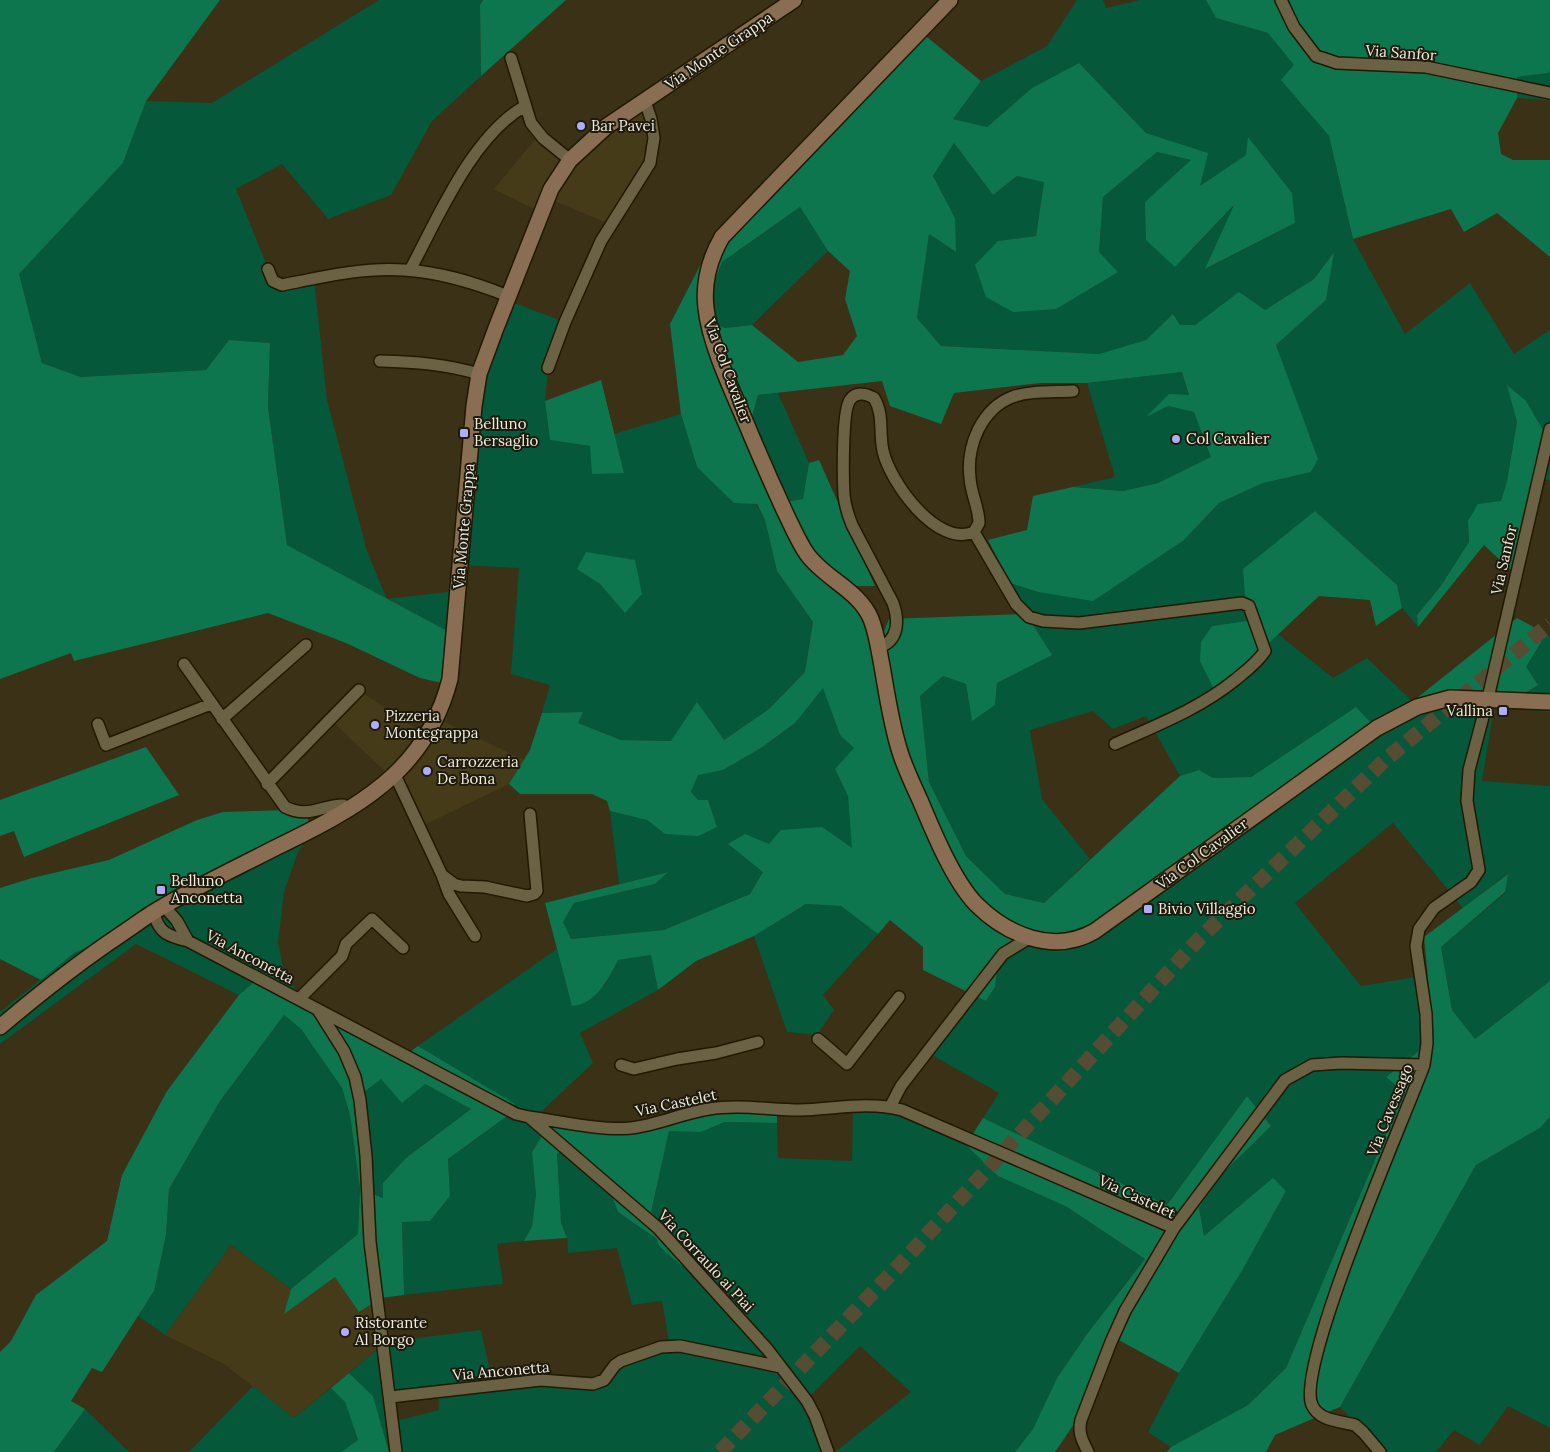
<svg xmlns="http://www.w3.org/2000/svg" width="1550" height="1452" font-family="Lora,serif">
  <rect width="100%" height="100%" fill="#3a3116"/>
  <path fill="#463b18" d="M 648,96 L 656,148 L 612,225 L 545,197 L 540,212 L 494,189 L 535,140 L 547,139 L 569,157 Z
    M 363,693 L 424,734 L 434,717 L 524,760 L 509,784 L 422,826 L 389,775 L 333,722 Z
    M 231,1245 L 291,1289 L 284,1313 L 335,1277 L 381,1298 L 386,1342 L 294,1418 L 224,1364 L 165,1335 Z"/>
  <path fill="#05583a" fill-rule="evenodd" d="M 379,0 L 483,0 L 480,5 L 481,76 L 432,121 L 391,195 L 328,219 L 282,164 L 236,189 L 273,281 L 314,279 L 327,400 L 367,551 L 387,599 L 456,591 L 451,633 L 287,545 L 268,407 L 270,343 L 229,340 L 206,370 L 81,377 L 42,363 L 19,274 L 123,163 L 146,101 L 212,103 Z
    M 1077,0 L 1103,0 L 1106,8 L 1139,0 L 1206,0 L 1216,18 L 1268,33 L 1295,65 L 1282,80 L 1329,136 L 1353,239 L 1405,334 L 1470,283 L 1514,354 L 1550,330 L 1550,481 L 1543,478 L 1508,385 L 1517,422 L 1507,481 L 1501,501 L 1468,521 L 1469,542 L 1440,587 L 1417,615 L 1418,627 L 1402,608 L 1397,585 L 1315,511 L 1247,621 L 1212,626 L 1214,689 L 1278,634 L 1333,678 L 1367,658 L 1413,702 L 1526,667 L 1546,634 L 1550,637 L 1550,712 L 1494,707 L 1482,781 L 1550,786 L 1550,981 L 1475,1039 L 1452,1010 L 1441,947 L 1505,893 L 1507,874 L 1463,908 L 1393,823 L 1295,903 L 1361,986 L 1428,975 L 1434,1039 L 1386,1077 L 1404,1092 L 1286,1368 L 1248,1405 L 1171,1447 L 1148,1432 L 1179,1373 L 1243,1269 L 1286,1191 L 1273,1179 L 1204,1236 L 1199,1208 L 1224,1172 L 1271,1126 L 1247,1096 L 1167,1205 L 983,1118 L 999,1093 L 932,1055 L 978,997 L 986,1001 L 995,987 L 1000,950 L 1034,931 L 1059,934 L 1356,707 L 1251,777 L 1213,778 L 1199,770 L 1180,776 L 1146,716 L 1113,729 L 1093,711 L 1030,730 L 1042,799 L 1090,859 L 1044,903 L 1005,894 L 966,856 L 929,782 L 920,696 L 943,676 L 966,684 L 972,720 L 995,705 L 997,683 L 1051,655 L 1026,614 L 1010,583 L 1038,592 L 1184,540 L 1219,503 L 1263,483 L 1311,472 L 1317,459 L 1276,345 L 1326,300 L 1333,253 L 1314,279 L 1265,310 L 1239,293 L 1195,325 L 1180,325 L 1173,314 L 1146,340 L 1099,354 L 941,346 L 917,318 L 929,234 L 955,252 L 955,218 L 933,176 L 954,143 L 993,195 L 1017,176 L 1044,181 L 1036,236 L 999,241 L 1117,272 L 1099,252 L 1103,197 L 1157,152 L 1191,160 L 1175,267 L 1236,204 L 1206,269 L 1295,223 L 1248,138 L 1247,155 L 1200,186 L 1207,153 L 1146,133 L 1079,63 L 1032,88 L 987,127 L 952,119 L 981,81 L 1047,46 Z
    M 1550,71 L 1550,100 L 1517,98 L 1517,77 L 1547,73 Z
    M 800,207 L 828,251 L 752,325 L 725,328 L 701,319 L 722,262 Z
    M 503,299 L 565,322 L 548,368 L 545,401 L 550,440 L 590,446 L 624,473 L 614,434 L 681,414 L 697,467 L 756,504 L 765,520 L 777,571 L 813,622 L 805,672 L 769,709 L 724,740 L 671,741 L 621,740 L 578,723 L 582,712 L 542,713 L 550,685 L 511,674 L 519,568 L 459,565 L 470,413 ZM 600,584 L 642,594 L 625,612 Z
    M 1182,372 L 1189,395 L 1148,416 L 1168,406 L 1194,412 L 1212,457 L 1158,483 L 1123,491 L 1073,487 L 1115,477 L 1087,383 Z
    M 778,393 L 809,463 L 803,499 L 773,504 L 745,442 L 758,395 Z
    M 823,687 L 840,735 L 855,748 L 835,769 L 848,796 L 853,849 L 763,872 L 750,894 L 664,930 L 570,939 L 563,922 L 574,903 L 655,884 L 667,872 L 619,884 L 610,811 L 647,820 L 665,834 L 717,827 L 708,800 L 698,800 L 691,792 L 698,774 L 723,770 L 761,748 L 795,723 Z
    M 310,833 L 298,852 L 284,892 L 278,943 L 284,972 L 299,995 L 261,976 L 239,995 L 136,944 L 0,1044 L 0,1012 L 74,953 L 112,936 Z
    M 806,904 L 841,906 L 878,934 L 823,995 L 834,1010 L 817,1035 L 787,1032 L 754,936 Z
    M 557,949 L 572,1005 L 605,985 L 618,960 L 651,955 L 658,990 L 580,1033 L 593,1063 L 541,1112 L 550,1123 L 532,1152 L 536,1195 L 532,1226 L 524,1241 L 497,1244 L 503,1284 L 404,1295 L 402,1222 L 430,1221 L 450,1196 L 448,1159 L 507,1116 L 443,1062 L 418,1046 Z
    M 284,1015 L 301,1029 L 342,1088 L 350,1115 L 360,1188 L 358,1234 L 291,1289 L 231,1245 L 165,1335 L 138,1316 L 154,1291 L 166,1235 L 169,1189 L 220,1101 Z
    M 381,1079 L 425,1084 L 471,1109 L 406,1158 L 383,1198 L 373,1194 L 351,1084 Z
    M 853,1112 L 889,1112 L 966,1145 L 998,1176 L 1067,1207 L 1145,1259 L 1087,1334 L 1057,1378 L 1033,1429 L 1015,1452 L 835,1452 L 911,1392 L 860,1346 L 805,1401 L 826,1452 L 389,1452 L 373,1396 L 349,1373 L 386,1342 L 481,1330 L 493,1385 L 591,1381 L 669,1342 L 662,1301 L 632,1305 L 617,1248 L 568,1253 L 567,1238 L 561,1223 L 557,1153 L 570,1150 L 605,1178 L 618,1212 L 657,1239 L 691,1257 L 651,1212 L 669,1130 L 701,1132 L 725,1122 L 777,1123 L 778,1158 L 852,1161 ZM 438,1391 L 439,1410 L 392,1422 L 390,1396 Z
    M 1550,1117 L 1550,1428 L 1508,1406 L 1480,1445 L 1454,1430 L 1436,1452 L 1385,1452 L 1340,1407 L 1476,1165 L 1540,1128 Z
    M 253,1386 L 294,1418 L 331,1388 L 345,1402 L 358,1440 L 341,1452 L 189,1452 Z
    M 85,1409 L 129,1452 L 54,1452 Z"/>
  <path fill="#0e764f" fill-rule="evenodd" d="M 0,0 L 220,0 L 146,101 L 123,163 L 19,274 L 42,363 L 81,377 L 206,370 L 229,340 L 270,343 L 268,407 L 287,545 L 451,633 L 446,684 L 420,678 L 346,643 L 268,613 L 74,661 L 71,653 L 0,679 Z
    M 483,0 L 566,0 L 481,76 L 480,5 Z
    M 1206,0 L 1550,0 L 1550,71 L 1548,73 L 1517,77 L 1517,98 L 1498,133 L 1501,154 L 1513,160 L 1550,160 L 1550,257 L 1497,213 L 1464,232 L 1451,209 L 1353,239 L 1329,136 L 1281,80 L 1294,65 L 1268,33 L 1216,18 Z
    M 917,29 L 981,81 L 953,119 L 987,127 L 1032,88 L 1079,63 L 1146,133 L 1208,153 L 1200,186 L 1246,155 L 1248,137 L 1292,193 L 1295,223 L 1205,269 L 1234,205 L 1175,267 L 1146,240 L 1145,202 L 1191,160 L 1157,152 L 1103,197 L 1099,252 L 1118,272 L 1056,309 L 1013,312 L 986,297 L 975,265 L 998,241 L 1036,236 L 1044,182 L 1017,176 L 993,195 L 954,143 L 933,176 L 955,218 L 956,252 L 929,234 L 917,318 L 941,346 L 1099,354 L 1146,340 L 1173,314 L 1180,325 L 1195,325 L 1239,292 L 1265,310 L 1314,279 L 1334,252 L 1326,300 L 1276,345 L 1318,459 L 1311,472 L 1263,483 L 1219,503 L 1184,540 L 1093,601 L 1038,592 L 1010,583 L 988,540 L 1027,530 L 1033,496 L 1073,487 L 1123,491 L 1158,483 L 1211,457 L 1194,412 L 1168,406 L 1146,417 L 1169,394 L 1189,395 L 1182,372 L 1087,383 L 1040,383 L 954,393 L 941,424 L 890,406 L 882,381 L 758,395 L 745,442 L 773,504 L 803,499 L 809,463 L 819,460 L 875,586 L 854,586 L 874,655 L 889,619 L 1026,614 L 1052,655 L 997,683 L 995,705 L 972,721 L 966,684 L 943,676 L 920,696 L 929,782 L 966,856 L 1005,894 L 1044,903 L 1180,776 L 1199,770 L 1213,778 L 1251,777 L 1356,707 L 1371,723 L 1088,925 L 1059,934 L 1034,931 L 1000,950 L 995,987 L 986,1001 L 923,970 L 923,947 L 890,920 L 878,934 L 841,906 L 806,904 L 754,936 L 696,961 L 658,990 L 651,955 L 618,960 C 608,980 596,1004 572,1006 L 545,903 L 668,872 L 655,884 L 574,903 L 563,922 L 571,939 L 664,930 L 750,894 L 763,872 L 728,844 L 745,834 L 769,844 L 781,830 L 822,827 L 852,848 L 848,796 L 835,769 L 854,748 L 840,735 L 823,688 L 795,723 L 761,748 L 723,770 L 698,775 L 691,792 L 698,800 L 708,800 L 717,827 L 698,836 L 665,834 L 647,820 L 610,811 L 607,801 L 592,794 L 520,794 L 509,784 L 530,750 L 542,713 L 583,712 L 578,723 L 621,740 L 671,741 L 697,702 L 724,740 L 769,709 L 805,672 L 813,622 L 777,571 L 765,520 L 757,504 L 734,503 L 697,467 L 681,414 L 670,324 L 708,250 ZM 800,207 L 828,251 L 850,271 L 845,299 L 857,336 L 843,355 L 798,362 L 752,325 L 725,328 L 701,318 L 722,262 Z
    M 601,380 L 624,473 L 592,474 L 590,446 L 550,440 L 545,401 Z
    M 1507,385 L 1526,401 L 1544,432 L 1543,478 L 1517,576 L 1484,545 L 1418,627 L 1417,615 L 1440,587 L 1469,542 L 1468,521 L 1478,504 L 1501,501 L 1507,481 L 1517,422 Z
    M 1315,511 L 1397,585 L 1402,608 L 1376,626 L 1370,600 L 1319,596 L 1253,658 L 1214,689 L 1200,661 L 1201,642 L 1212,626 L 1247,621 L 1243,569 Z
    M 586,552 L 635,560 L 642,594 L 625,613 L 600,584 L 577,569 Z
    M 1517,618 L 1546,634 L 1526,667 L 1538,685 L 1525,693 L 1412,702 Z
    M 146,747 L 179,795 L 24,857 L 14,831 L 0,836 L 0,800 Z
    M 292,810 L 307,812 L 310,833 L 112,936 L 74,953 L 41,980 L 0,959 L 0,888 L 32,878 L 109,860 L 197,820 L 223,812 Z
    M 1508,874 L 1505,892 L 1441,947 L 1452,1010 L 1475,1039 L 1550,981 L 1550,1117 L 1540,1128 L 1476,1165 L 1340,1407 L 1275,1435 L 1266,1452 L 1167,1452 L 1171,1447 L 1248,1405 L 1286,1368 L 1404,1092 L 1386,1077 L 1434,1039 L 1424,937 Z
    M 261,976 L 410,1052 L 418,1046 L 515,1104 L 507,1116 L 448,1159 L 450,1196 L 430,1221 L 402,1222 L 404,1295 L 381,1298 L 359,1312 L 335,1277 L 284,1314 L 291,1289 L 358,1234 L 360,1188 L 350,1115 L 342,1088 L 301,1029 L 284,1015 L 220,1101 L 169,1189 L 166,1235 L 154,1291 L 102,1372 L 92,1368 L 71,1401 L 85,1409 L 54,1452 L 0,1452 L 0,1352 L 11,1341 L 36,1295 L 107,1241 L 122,1175 L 167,1091 L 239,995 ZM 381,1079 L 402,1103 L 425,1084 L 471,1109 L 406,1158 L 383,1183 L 383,1198 L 373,1194 L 352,1084 L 365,1091 Z
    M 1247,1096 L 1271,1126 L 1224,1172 L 1199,1208 L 1204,1236 L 1273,1178 L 1286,1191 L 1243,1269 L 1179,1373 L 1117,1339 L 1072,1427 L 1055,1452 L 1015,1452 L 1033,1429 L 1057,1378 L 1087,1334 L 1145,1259 L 1067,1207 L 998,1176 L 966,1145 L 983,1118 L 1167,1205 Z
    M 735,1112 L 777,1113 L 777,1123 L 725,1122 L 701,1132 L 669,1131 L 651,1212 L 691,1257 L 682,1266 L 659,1246 L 657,1239 L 618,1212 L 605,1178 L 570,1150 L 557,1153 L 561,1223 L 567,1238 L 524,1241 L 532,1226 L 536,1195 L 532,1152 L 550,1123 L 594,1128 Z
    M 349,1373 L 373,1396 L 389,1452 L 341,1452 L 358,1440 L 345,1402 L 331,1388 Z"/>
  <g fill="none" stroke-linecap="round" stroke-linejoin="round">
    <path stroke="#554d33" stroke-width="15" stroke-dasharray="15 8" stroke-linecap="butt" d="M 720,1452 L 904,1260 L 1199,939 L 1386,759 L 1550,624"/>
    <g stroke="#211900" stroke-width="14">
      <path id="street" d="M 1281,0 L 1294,27 L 1316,56 L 1337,63 L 1426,67 L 1550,93
        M 511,58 L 531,123 L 543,138 L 570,160
        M 268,269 L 273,281 L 282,285 C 322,277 364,267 404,270 C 441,272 475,283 508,296
        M 410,270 C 438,218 472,136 525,106
        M 380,361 C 415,362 445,364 479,374
        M 548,368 L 565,322 L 601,241 L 650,163 L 654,138 L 651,119 L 645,101
        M 974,532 L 1016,604 L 1029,617 L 1043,621 L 1079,623 L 1242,603 L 1249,606 L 1265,651 C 1257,663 1246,671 1235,680 C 1199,709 1157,725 1115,744
        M 879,647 C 899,641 899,620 893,603 L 852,525 C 848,515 845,505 844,495 C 843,479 842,410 850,400 C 856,391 867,394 874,398 C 884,414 879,433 883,451 C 890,482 937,548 974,532 L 979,523 C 979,508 971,494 970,478 C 968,462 971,445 978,430 C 1000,387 1032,393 1073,391
        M 184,664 L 285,807 C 309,819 321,805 343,805 L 349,810
        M 222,719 L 306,645
        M 98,724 L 106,745 L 211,704
        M 395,775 L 442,875 L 454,884 L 461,886 L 485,887 L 527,896 L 534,894 L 537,891 L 530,814
        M 267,784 L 359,690
        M 442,875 L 449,894 L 475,936
        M 164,906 L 177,921 L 188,941
        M 154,912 C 158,933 168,936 188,941 L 516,1114 L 529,1117 C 559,1121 602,1131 631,1128 C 658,1125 682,1113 709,1109 C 739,1104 770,1110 800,1110 C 834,1109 868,1101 902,1110 L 1174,1228
        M 299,999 L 342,956 L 346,944 L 372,919 L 403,948
        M 318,1010 L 344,1051 L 355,1077 L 360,1100 L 366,1156 L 370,1242 L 396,1452
        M 818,1039 L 847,1064 L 899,997
        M 621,1065 L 634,1069 L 677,1059 L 716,1053 L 758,1042
        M 890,1107 L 901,1086 L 1003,954 L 1029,938
        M 529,1117 L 658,1228 L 768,1350 L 807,1401 L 815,1416 L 828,1452
        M 390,1397 L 541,1380 L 593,1384 L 604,1380 L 615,1365 L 621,1361 L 661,1347 L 680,1346 L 781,1367
        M 1088,1452 C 1082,1440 1078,1433 1081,1420 L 1111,1342 L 1125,1311 L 1174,1228 L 1285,1080 L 1312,1065 L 1341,1063 L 1424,1065
        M 1380,1452 L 1363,1432 L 1355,1425 C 1340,1421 1319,1421 1312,1405 C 1295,1367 1405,1117 1424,1065 L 1427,1043 L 1426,1014 L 1416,946 L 1419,929 L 1434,908 L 1471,882 L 1479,870 L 1467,801 L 1469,770 L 1488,698 L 1550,429"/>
    </g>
    <g stroke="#211900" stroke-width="18">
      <path id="secondary" d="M 950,0 L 722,237 C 710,258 703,283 706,308 C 710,347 736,398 751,435 C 762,461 773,486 785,512 C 792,526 798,541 807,554 C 825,579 859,590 871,619 C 877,634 879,651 882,666 C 887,695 891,724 900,752 C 905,768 913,785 920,800 C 933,831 953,880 976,904 C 1007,935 1054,955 1095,931 L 1377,728 L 1417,707 L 1450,698 L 1550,702
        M 0,1027 C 39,994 78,963 120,935 C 135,925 149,914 164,906 C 200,885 238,867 275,848 C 355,809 426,773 450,679 L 474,406 L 479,374 L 496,328 L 551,189 L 570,160 L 607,126 L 794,0"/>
    </g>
    <use href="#street" stroke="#6b6246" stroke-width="11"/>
    <use href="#secondary" stroke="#896e53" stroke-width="15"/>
  </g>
  <g fill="#b0aefa" stroke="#1d1a0e" stroke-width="2">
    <circle cx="581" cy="126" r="5"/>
    <rect x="459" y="428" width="10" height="10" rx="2.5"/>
    <circle cx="1176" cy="439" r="5"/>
    <rect x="1498" y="706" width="10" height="10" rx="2.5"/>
    <circle cx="375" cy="725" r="5"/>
    <circle cx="427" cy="771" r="5"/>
    <rect x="156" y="885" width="10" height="10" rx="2.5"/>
    <rect x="1143" y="904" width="10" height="10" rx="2.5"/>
    <circle cx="345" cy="1332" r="5"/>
  </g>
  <g text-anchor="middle" stroke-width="4" stroke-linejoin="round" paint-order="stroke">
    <g font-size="15" fill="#efeada" stroke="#1d1a0e">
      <text transform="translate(719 51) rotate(-34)" y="5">Via Monte Grappa</text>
      <text transform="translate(1401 53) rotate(4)" y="5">Via Sanfor</text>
      <text transform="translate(728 371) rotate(70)" y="5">Via Col Cavalier</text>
      <text transform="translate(464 526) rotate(-85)" y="5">Via Monte Grappa</text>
      <text transform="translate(1504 560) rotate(-77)" y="5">Via Sanfor</text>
      <text transform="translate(1202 854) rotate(-36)" y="5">Via Col Cavalier</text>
      <text transform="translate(250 957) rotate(28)" y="5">Via Anconetta</text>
      <text transform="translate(676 1103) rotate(-12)" y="5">Via Castelet</text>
      <text transform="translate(1390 1110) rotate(-68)" y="5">Via Cavessago</text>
      <text transform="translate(1137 1197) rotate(25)" y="5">Via Castelet</text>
      <text transform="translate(706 1261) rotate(47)" y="5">Via Corraulo ai Piai</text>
      <text transform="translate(501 1371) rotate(-5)" y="5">Via Anconetta</text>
    </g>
    <g font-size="15" fill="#efeada" stroke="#1d1a0e" text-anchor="start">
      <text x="591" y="131">Bar Pavei</text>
      <text x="474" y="429">Belluno<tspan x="474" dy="17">Bersaglio</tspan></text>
      <text x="1186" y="444">Col Cavalier</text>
      <text x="1493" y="716" text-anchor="end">Vallina</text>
      <text x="385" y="721">Pizzeria<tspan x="385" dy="17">Montegrappa</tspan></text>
      <text x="437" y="767">Carrozzeria<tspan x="437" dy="17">De Bona</tspan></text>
      <text x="171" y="886">Belluno<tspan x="171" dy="17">Anconetta</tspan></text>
      <text x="1158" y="914">Bivio Villaggio</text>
      <text x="355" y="1328">Ristorante<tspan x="355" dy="17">Al Borgo</tspan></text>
    </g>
  </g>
</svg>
